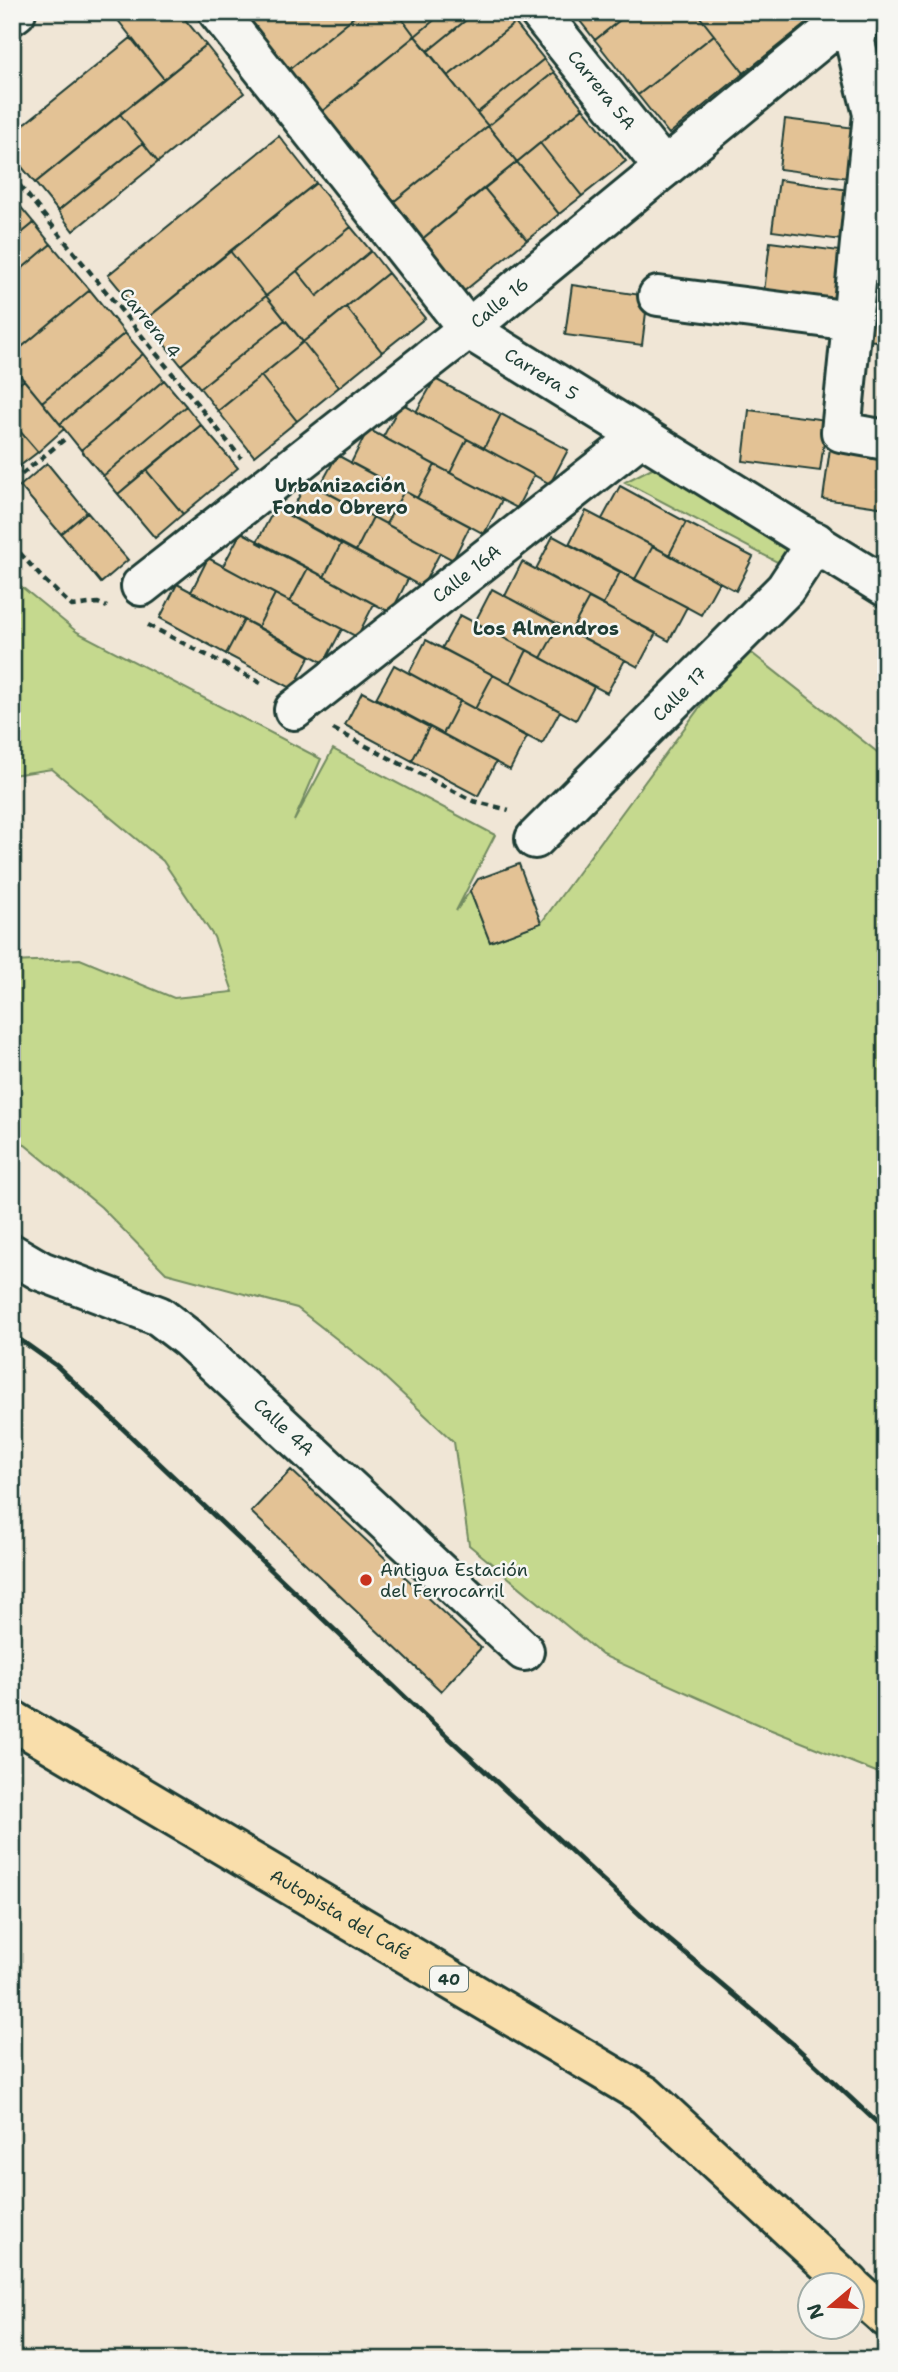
<svg xmlns="http://www.w3.org/2000/svg" width="898" height="2372" font-family="'Shantell Sans',sans-serif">
  <rect width="100%" height="100%" fill="#f0e6d6"/>
  <filter id="ink" filterUnits="userSpaceOnUse"><feTurbulence type="fractalNoise" baseFrequency=".0143" numOctaves="2"/><feDisplacementMap in="SourceGraphic" scale="14" xChannelSelector="R" yChannelSelector="G"/><feConvolveMatrix kernelMatrix="1 2 1 2 8 2 1 2 1" color-interpolation-filters="sRGB"/></filter>
  <g filter="url(#ink)">
    <path fill="#c5d98e" stroke="#728b61" stroke-width="2" d="M 654,467 L 788,544 L 795,555 L 777,562 L 625,482 Z
      M 12,579 L 77,632 L 321,759 L 294,821 L 333,749 L 495,835 L 456,911 L 470,891 L 490,942 L 541,923 L 744,647 L 886,759 L 886,1776 L 759,1725 L 602,1655 L 469,1545 L 454,1442 L 379,1372 L 297,1308 L 166,1273 L 101,1207 L 24,1144 L 12,1124 L 12,962 L 80,959 L 174,998 L 233,992 L 214,937 L 163,861 L 52,769 L 12,775 Z"/>
    <path fill="#e3c295" stroke="#1f3d34" stroke-width="2" d="M 126,12 L 179,12 L 206,45 L 164,79 L 117,19 Z
      M 253,12 L 360,12 L 286,72 L 245,19 Z
      M 360,12 L 397,12 L 415,36 L 320,113 L 286,72 Z
      M 397,12 L 444,12 L 415,36 Z
      M 444,12 L 476,12 L 428,51 L 415,36 Z
      M 476,12 L 507,12 L 515,23 L 448,76 L 428,51 Z
      M 573,12 L 630,12 L 595,40 Z
      M 630,12 L 696,12 L 714,35 L 638,95 L 595,40 Z
      M 696,12 L 817,12 L 818,14 L 744,73 Z
      M 515,23 L 544,59 L 477,113 L 448,76 Z
      M 714,35 L 744,73 L 669,134 L 638,95 Z
      M 415,36 L 488,126 L 392,203 L 320,113 Z
      M 131,38 L 164,79 L 35,183 L 12,155 L 12,134 Z
      M 206,45 L 244,93 L 158,162 L 120,114 Z
      M 544,59 L 554,72 L 488,126 L 477,113 Z
      M 554,72 L 583,108 L 517,162 L 488,126 Z
      M 583,108 L 626,161 L 582,196 L 540,143 Z
      M 120,114 L 143,143 L 58,211 L 35,183 Z
      M 785,119 L 863,129 L 856,179 L 779,169 Z
      M 488,126 L 517,162 L 421,240 L 392,203 Z
      M 279,136 L 316,183 L 145,320 L 108,275 Z
      M 143,143 L 158,162 L 73,231 L 58,211 Z
      M 540,143 L 582,196 L 559,214 L 517,162 Z
      M 517,162 L 559,214 L 527,240 L 484,188 Z
      M 779,180 L 856,191 L 849,241 L 772,231 Z
      M 316,183 L 351,227 L 266,296 L 230,251 Z
      M 484,188 L 527,240 L 463,292 L 421,240 Z
      M 15,200 L 34,223 L 12,241 L 12,202 Z
      M 34,223 L 51,244 L 12,277 L 12,241 Z
      M 351,227 L 371,251 L 317,296 L 297,271 Z
      M 770,242 L 847,252 L 841,303 L 764,292 Z
      M 51,244 L 90,290 L 12,355 L 12,277 Z
      M 230,251 L 266,296 L 181,365 L 145,320 Z
      M 371,251 L 388,273 L 303,342 L 266,296 L 297,271 L 317,296 Z
      M 875,262 L 886,263 L 886,342 L 866,340 Z
      M 388,273 L 425,318 L 382,352 L 346,307 Z
      M 572,285 L 648,296 L 642,345 L 565,335 Z
      M 90,290 L 125,333 L 42,402 L 12,366 L 12,355 Z
      M 266,296 L 285,320 L 200,388 L 181,365 Z
      M 346,307 L 382,352 L 339,387 L 303,342 Z
      M 285,320 L 303,342 L 218,411 L 200,388 Z
      M 125,333 L 143,354 L 60,424 L 42,402 Z
      M 303,342 L 339,387 L 297,421 L 261,376 Z
      M 143,354 L 164,380 L 81,450 L 60,424 Z
      M 261,376 L 297,421 L 254,456 L 218,411 Z
      M 435,379 L 501,414 L 484,448 L 416,412 Z
      M 24,380 L 64,429 L 38,452 L 12,422 L 12,390 Z
      M 164,380 L 186,406 L 103,476 L 81,450 Z
      M 401,403 L 467,439 L 450,473 L 383,437 Z
      M 186,406 L 201,425 L 118,494 L 103,476 Z
      M 749,410 L 827,420 L 820,471 L 743,461 Z
      M 501,414 L 568,450 L 550,484 L 484,448 Z
      M 12,422 L 38,452 L 12,472 Z
      M 201,425 L 238,468 L 183,514 L 146,470 Z
      M 368,429 L 435,465 L 417,498 L 351,463 Z
      M 467,439 L 534,475 L 517,508 L 450,473 Z
      M 830,448 L 886,456 L 886,508 L 823,499 Z
      M 337,455 L 404,491 L 386,524 L 319,488 Z
      M 47,463 L 87,512 L 61,534 L 20,486 Z
      M 435,465 L 502,500 L 484,534 L 417,498 Z
      M 146,470 L 183,514 L 155,538 L 118,494 Z
      M 307,482 L 373,517 L 356,551 L 289,515 Z
      M 620,486 L 686,522 L 669,555 L 602,519 Z
      M 404,491 L 470,526 L 453,560 L 386,524 Z
      M 275,508 L 341,544 L 324,577 L 257,542 Z
      M 586,511 L 653,546 L 635,579 L 569,544 Z
      M 87,512 L 128,560 L 101,583 L 61,534 Z
      M 373,517 L 440,553 L 422,587 L 356,551 Z
      M 686,522 L 753,557 L 736,591 L 669,555 Z
      M 241,532 L 308,568 L 290,602 L 223,566 Z
      M 553,536 L 620,572 L 603,605 L 536,569 Z
      M 341,544 L 408,579 L 391,613 L 324,577 Z
      M 653,546 L 719,582 L 701,615 L 635,579 Z
      M 208,558 L 275,594 L 258,627 L 191,592 Z
      M 522,562 L 589,598 L 571,631 L 505,596 Z
      M 308,568 L 374,604 L 357,637 L 290,602 Z
      M 620,572 L 687,607 L 669,641 L 603,605 Z
      M 177,584 L 244,620 L 226,654 L 160,618 Z
      M 492,589 L 559,625 L 541,658 L 475,622 Z
      M 275,594 L 342,629 L 324,663 L 258,627 Z
      M 589,598 L 656,633 L 638,667 L 571,631 Z
      M 460,615 L 527,650 L 510,684 L 442,648 Z
      M 244,620 L 310,656 L 293,689 L 226,654 Z
      M 559,625 L 625,660 L 607,693 L 541,658 Z
      M 426,640 L 493,675 L 475,709 L 409,673 Z
      M 527,650 L 594,687 L 576,720 L 510,684 Z
      M 394,665 L 460,701 L 443,734 L 376,698 Z
      M 493,675 L 560,711 L 542,744 L 475,709 Z
      M 362,692 L 429,727 L 412,761 L 345,725 Z
      M 460,701 L 527,737 L 510,770 L 443,734 Z
      M 429,727 L 496,762 L 478,796 L 412,761 Z
      M 519,864 L 541,923 L 490,942 L 470,891 L 478,879 Z
      M 291,1470 L 481,1648 L 441,1691 L 251,1512 Z"/>
    <g fill="none" stroke-linecap="round" stroke-linejoin="round">
      <g stroke="#1f3d34" stroke-width="44">
        <g id="street">
          <path id="s1" d="M 218,12 L 468,329 L 886,587"/>
          <path id="s2" d="M 539,12 L 664,168"/>
          <path d="M 861,12 L 855,42 L 873,114 L 841,432 L 886,440"/>
          <path d="M 12,15 L 16,12"/>
          <path d="M 658,296 L 852,321"/>
          <path id="s3" d="M 141,586 L 468,329 L 854,12"/>
          <path id="s4" d="M 294,710 L 640,437"/>
          <path id="s5" d="M 535,839 L 785,589 L 816,542"/>
          <path id="s6" d="M 12,1254 L 41,1271 L 159,1316 L 189,1339 L 524,1651"/>
        </g>
      </g>
      <g stroke="#1f3d34" stroke-width="44">
        <g id="highway">
          <path id="s7" d="M 12,1720 L 645,2095 L 850,2284"/>
          <path d="M 852,2287 L 886,2317"/>
        </g>
      </g>
      <path stroke="#1f3d34" stroke-width="4.5" stroke-dasharray="7 5" stroke-linecap="butt" d="M 12,176 L 241,458
        M 12,482 L 66,438
        M 12,544 L 42,578 L 72,606 L 98,603 L 107,607
        M 148,625 L 265,685
        M 333,729 L 473,801 L 509,810"/>
      <use href="#street" stroke="#f6f6f2" stroke-width="38"/>
      <use href="#highway" stroke="#f9deab" stroke-width="38"/>
      <path stroke="#1f3d34" stroke-width="5" d="M 12,1334 L 57,1366 L 422,1713 L 649,1923 L 794,2045 L 886,2131"/>
    </g>
  </g>
  <circle fill="#c8321e" stroke="#f6f6f2" stroke-width="2.5" cx="366" cy="1580" r="7"/>
  <g text-anchor="middle" stroke-width="5" stroke-linejoin="round" paint-order="stroke">
    <rect fill="#f6f6f2" stroke="#60746d" stroke-width="2" x="430" y="1966.5" width="38" height="25" rx="5"/>
    <g font-size="16" font-weight="bold" fill="#1f3d34">
      <text x="449" y="1985">40</text>
    </g>
    <g font-size="18" fill="#1f3d34" stroke="#f6f6f2">
      <text dy="6" stroke="none"><textPath href="#s2" startOffset="100">Carrera 5A</textPath></text>
      <text dy="6" stroke="none"><textPath href="#s3" startOffset="457">Calle 16</textPath></text>
      <text transform="translate(150 323) rotate(51)" y="6">Carrera 4</text>
      <text dy="6" stroke="none"><textPath href="#s1" startOffset="490">Carrera 5</textPath></text>
      <text dy="6" stroke="none"><textPath href="#s4" startOffset="220">Calle 16A</textPath></text>
      <text dy="6" stroke="none"><textPath href="#s5" startOffset="205">Calle 17</textPath></text>
      <text dy="6" stroke="none"><textPath href="#s6" startOffset="327">Calle 4A</textPath></text>
      <text dy="6" stroke="none"><textPath href="#s7" startOffset="382">Autopista del Café</textPath></text>
    </g>
    <g font-size="18" fill="#1f3d34" stroke="#f6f6f2" text-anchor="start">
      <text x="380" y="1576">Antigua Estación<tspan x="380" dy="21">del Ferrocarril</tspan></text>
    </g>
    <g font-size="19" font-weight="bold" fill="#1f3d34" stroke="#f6f6f2">
      <text x="340" y="492">Urbanización<tspan x="340" dy="22">Fondo Obrero</tspan></text>
      <text x="546" y="635">Los Almendros</text>
    </g>
  </g>
  <rect width="898" height="2372" fill="none" stroke="#f6f6f2" stroke-width="42"/>
  <rect x="21" y="21" width="856" height="2330" fill="none" stroke="#1f3d34" stroke-width="2.5" filter="url(#ink)"/>
  <g transform="translate(831 2306) rotate(251)"><circle r="33" fill="#f6f6f2" stroke="#a0aca6" stroke-width="2"/>
  <path d="M0-5L12 26L0 18L-12 26Z" fill="#c8321e"/>
  <text y="-10" font-size="19" font-weight="bold" text-anchor="middle" fill="#1f3d34">N</text>
  </g>
</svg>
